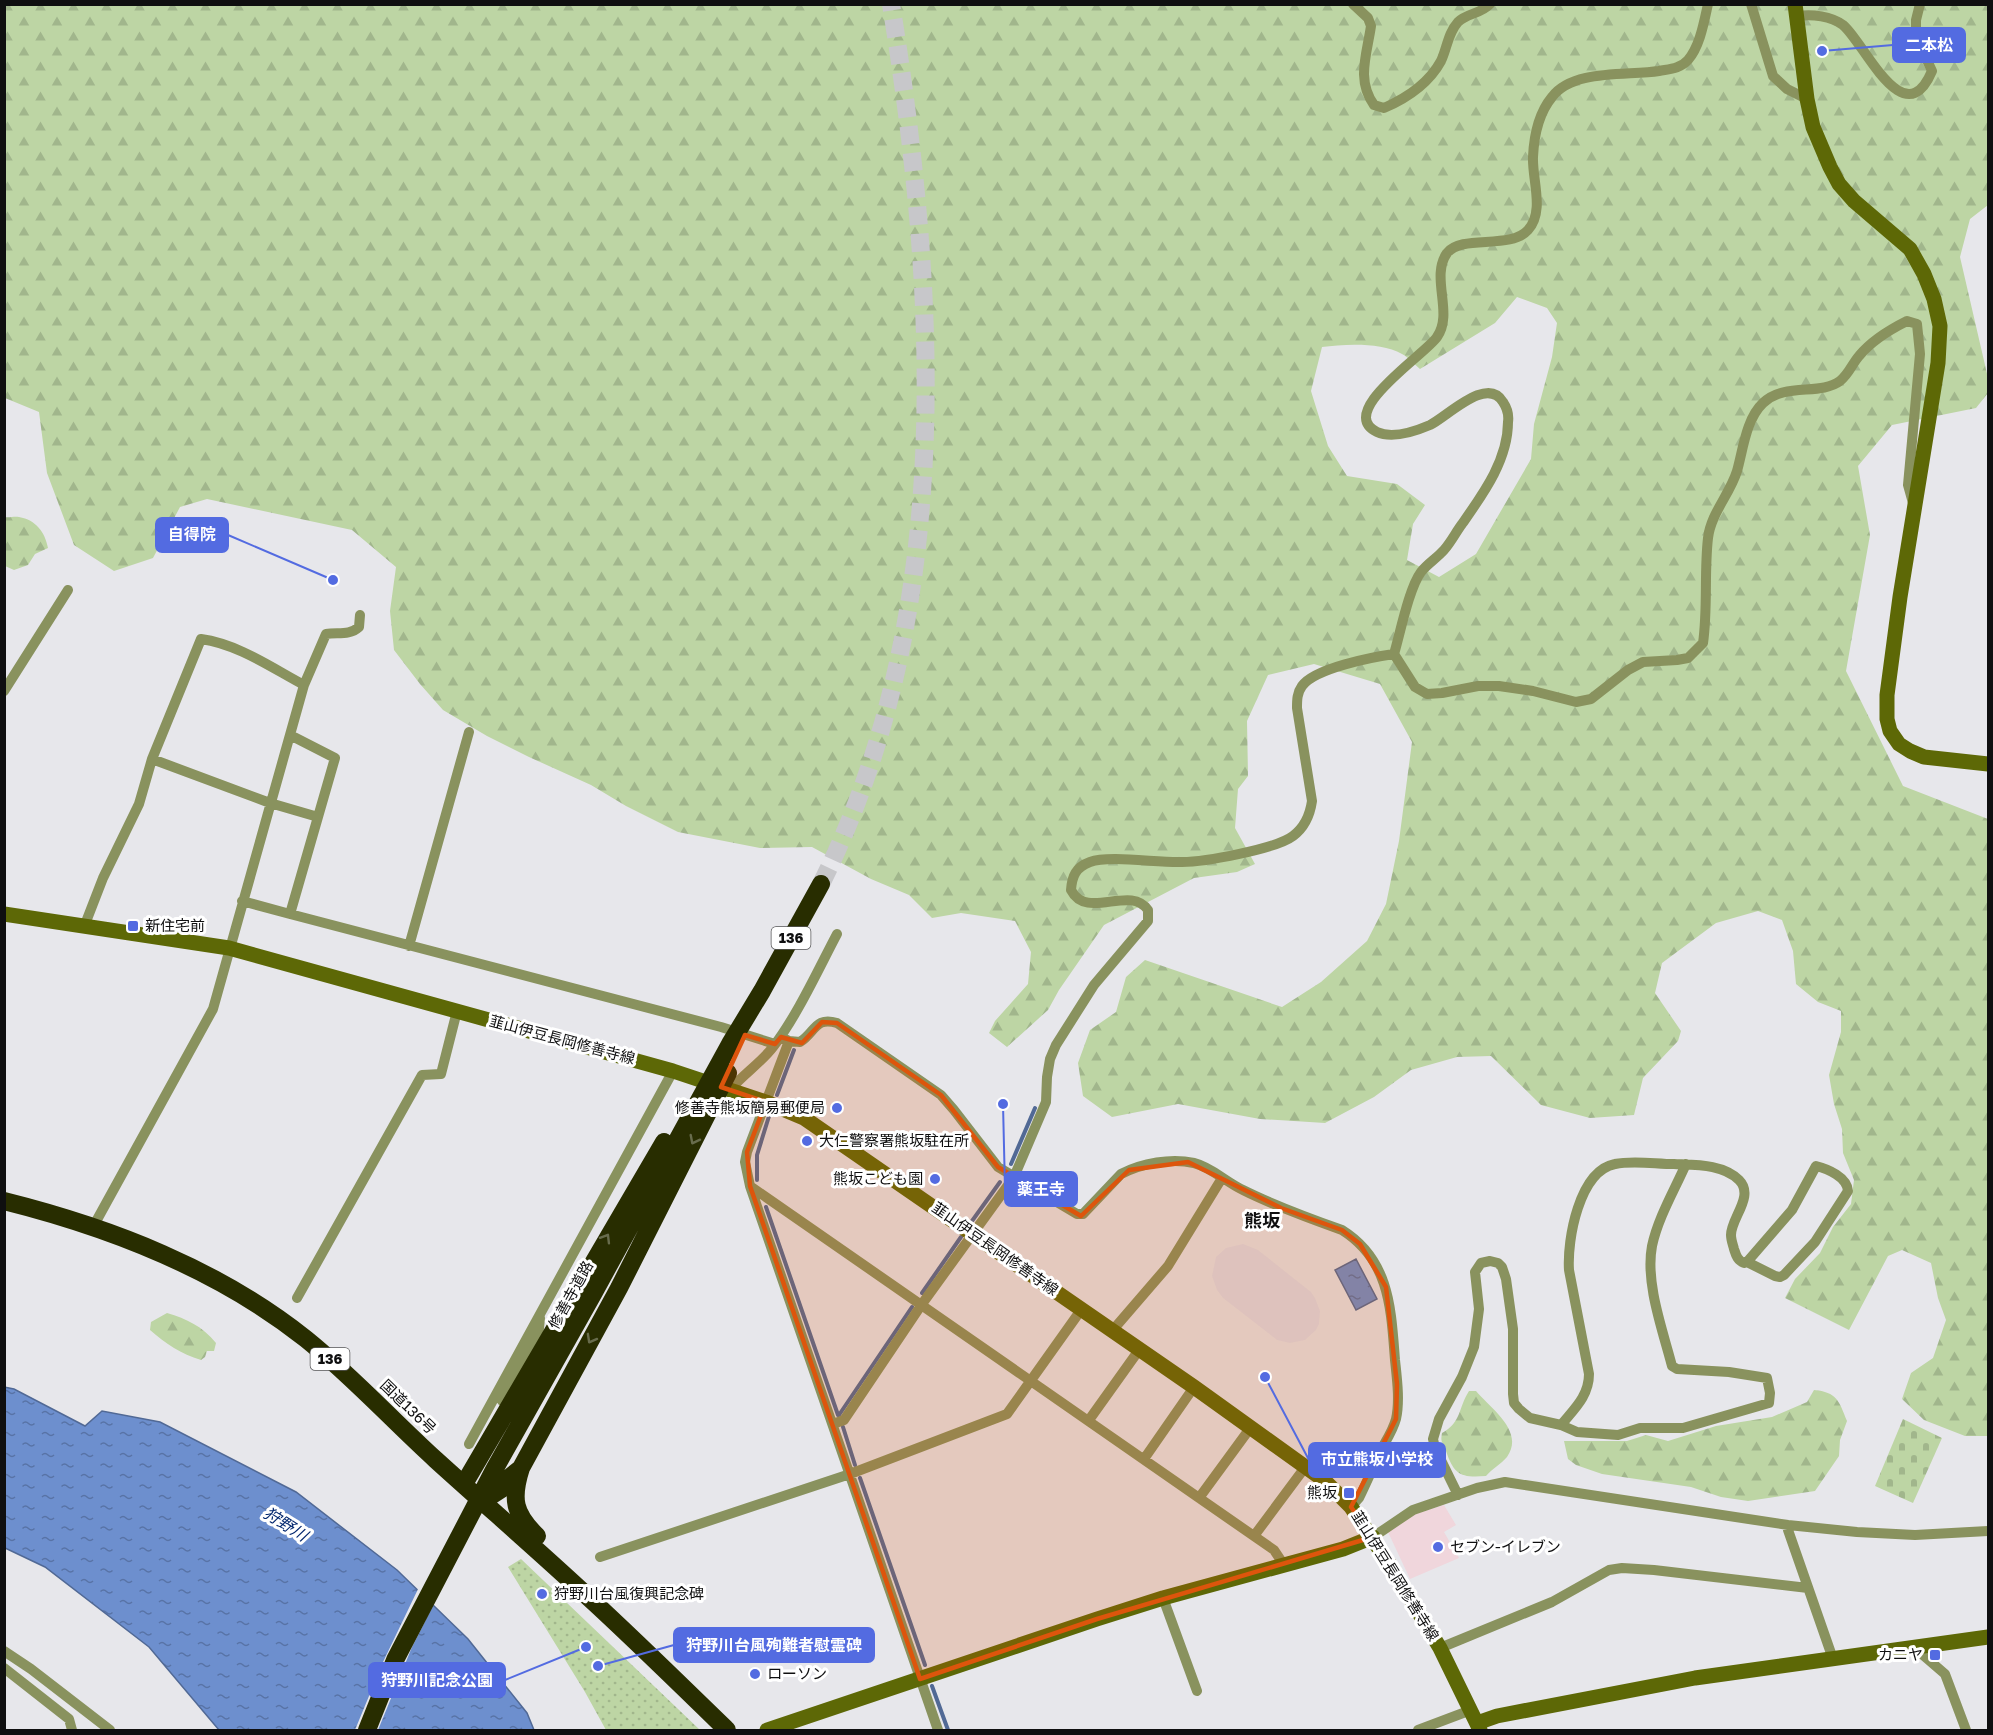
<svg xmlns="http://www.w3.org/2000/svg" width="1993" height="1735" font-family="'Golos Text','Noto Sans JP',sans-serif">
  <defs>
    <pattern id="forest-firs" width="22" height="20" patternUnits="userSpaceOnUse" patternTransform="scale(1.5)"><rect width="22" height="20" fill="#bdd5a4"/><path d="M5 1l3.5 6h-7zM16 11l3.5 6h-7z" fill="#a1b68c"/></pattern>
    <pattern id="cemetery-stones" width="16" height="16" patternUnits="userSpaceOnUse" patternTransform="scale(1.5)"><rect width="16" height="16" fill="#bdd5a4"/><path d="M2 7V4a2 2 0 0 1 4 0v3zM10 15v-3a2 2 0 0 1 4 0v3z" fill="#a1b68c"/></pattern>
    <pattern id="park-dots" width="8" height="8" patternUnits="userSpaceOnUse" patternTransform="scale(1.5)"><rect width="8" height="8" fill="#bdd5a4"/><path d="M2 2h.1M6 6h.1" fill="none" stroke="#a1b68c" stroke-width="1.8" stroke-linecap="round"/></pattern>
    <pattern id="water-ripples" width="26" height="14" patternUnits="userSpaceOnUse" patternTransform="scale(1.5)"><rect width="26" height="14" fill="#6d8fce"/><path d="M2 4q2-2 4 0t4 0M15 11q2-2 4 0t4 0" fill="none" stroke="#5873a6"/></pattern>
  </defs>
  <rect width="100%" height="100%" fill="#e7e7eb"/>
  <path fill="#f0d6dc" d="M 1444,1505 L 1456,1525 L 1444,1532 L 1459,1558 L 1410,1579 L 1388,1532 L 1415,1514 Z"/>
  <path fill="#dfdeea" d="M 1243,1244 L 1258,1250 L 1311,1292 L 1315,1298 L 1320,1311 L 1319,1324 L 1316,1330 L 1305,1340 L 1290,1343 L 1277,1340 L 1223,1298 L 1217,1290 L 1212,1276 L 1216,1257 L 1226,1248 Z"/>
  <path fill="url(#forest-firs)" fill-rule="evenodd" d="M 4,5 L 1988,5 L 1988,205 L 1970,219 L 1960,257 L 1988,378 L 1988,393 L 1976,408 L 1892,425 L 1858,466 L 1870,535 L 1846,671 L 1903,786 L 1988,819 L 1988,1436 L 1965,1436 L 1924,1420 L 1902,1399 L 1911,1373 L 1933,1358 L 1946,1320 L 1938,1298 L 1931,1263 L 1902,1250 L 1888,1256 L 1849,1330 L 1785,1298 L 1795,1279 L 1820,1253 L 1833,1227 L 1851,1204 L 1854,1180 L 1843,1153 L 1842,1129 L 1834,1104 L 1829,1075 L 1841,1032 L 1841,1011 L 1818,1002 L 1796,984 L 1793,951 L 1782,920 L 1758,911 L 1716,923 L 1662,963 L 1655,993 L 1681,1031 L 1678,1041 L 1643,1078 L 1634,1115 L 1590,1118 L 1541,1105 L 1491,1056 L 1457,1057 L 1411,1070 L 1374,1097 L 1325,1123 L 1260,1119 L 1178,1104 L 1112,1117 L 1083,1096 L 1078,1063 L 1090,1030 L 1116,1012 L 1126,977 L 1145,960 L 1282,1007 L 1321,982 L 1367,941 L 1386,904 L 1399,841 L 1412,742 L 1380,684 L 1314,664 L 1268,675 L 1247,721 L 1248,776 L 1238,789 L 1235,828 L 1255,864 L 1237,872 L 1194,878 L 1104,925 L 1059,990 L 1048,1010 L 1007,1047 L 989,1033 L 995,1021 L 1028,984 L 1031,952 L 1015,921 L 961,913 L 932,918 L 909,895 L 871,879 L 812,847 L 760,848 L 678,832 L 626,806 L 591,785 L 529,757 L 487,736 L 443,710 L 420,684 L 394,650 L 390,611 L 396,567 L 352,530 L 207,499 L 180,507 L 153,558 L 114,571 L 74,545 L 47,473 L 39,412 L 5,398 ZM 1517,297 L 1547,308 L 1557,323 L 1552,357 L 1534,424 L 1531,459 L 1476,554 L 1439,577 L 1407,560 L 1413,524 L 1425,505 L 1397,484 L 1347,476 L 1328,446 L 1311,391 L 1322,347 C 1345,344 1381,342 1402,354 C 1408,357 1414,364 1420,369 L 1495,323 Z
    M 5,517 C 9,518 14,516 19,517 C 36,520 45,532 48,548 L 35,554 L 28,565 L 14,570 L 5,566 Z
    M 167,1313 C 187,1319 202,1326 216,1343 L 214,1351 L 207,1351 L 205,1357 L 201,1360 C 181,1354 166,1344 150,1330 L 151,1322 Z
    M 1814,1390 C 1837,1392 1839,1401 1847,1421 L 1840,1440 L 1839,1456 L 1815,1491 L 1748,1501 L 1721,1497 L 1691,1487 L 1602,1474 L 1576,1465 L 1568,1459 L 1564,1441 L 1627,1441 L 1646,1435 L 1668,1441 L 1716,1426 L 1772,1417 L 1807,1402 Z
    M 1469,1391 L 1476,1391 C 1491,1409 1525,1431 1507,1457 C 1501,1464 1492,1469 1486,1476 C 1461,1478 1454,1475 1446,1451 C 1443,1441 1440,1444 1442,1433 C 1462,1422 1458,1408 1469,1391 Z"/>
  <path fill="url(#cemetery-stones)" d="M 1903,1419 L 1942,1438 L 1913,1503 L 1875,1486 Z"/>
  <path fill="url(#park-dots)" d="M 521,1559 L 700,1730 L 606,1730 L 585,1692 L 508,1567 Z"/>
  <path fill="url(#water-ripples)" stroke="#516995" stroke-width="1.5" d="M 1356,1259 L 1377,1299 L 1356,1310 L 1335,1270 Z
    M 4,1387 L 14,1389 L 85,1426 L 102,1411 L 160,1422 L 296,1492 L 397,1570 L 468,1639 L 527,1713 L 534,1730 L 219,1730 L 149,1647 L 45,1567 L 5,1548 Z"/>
  <path fill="#e7e7eb" d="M 419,1587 L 435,1602 L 412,1647 L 378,1730 L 355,1730 L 383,1662 Z"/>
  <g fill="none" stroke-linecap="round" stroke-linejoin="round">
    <path stroke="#516995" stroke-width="4" d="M 777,1095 L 794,1050
      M 1011,1164 L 1035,1108
      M 757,1180 L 757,1155 L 770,1113
      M 766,1207 L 838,1415
      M 972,1221 L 1000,1182
      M 922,1293 L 961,1237
      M 839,1415 L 912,1307
      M 843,1427 L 855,1465
      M 860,1478 L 925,1665
      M 932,1686 L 948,1730"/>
    <path stroke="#c7c7ca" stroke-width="18" stroke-dasharray="18 9" stroke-linecap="butt" d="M 821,884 C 956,615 938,294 891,4"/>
    <path stroke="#89925e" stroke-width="10" d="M 1353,4 L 1368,18 L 1371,26 C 1367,54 1356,80 1374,105 L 1384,108 C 1407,98 1429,83 1441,61 C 1447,48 1448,33 1458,22 C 1467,13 1481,14 1490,4
      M 1751,4 L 1773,76 L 1787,89 L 1807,99
      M 1798,16 C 1812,14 1831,16 1843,25 C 1864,42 1904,137 1932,71 L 1916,36 L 1916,20 L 1920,4
      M 1394,654 C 1400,634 1409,588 1421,572 C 1427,564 1437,558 1444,550 C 1451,542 1456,532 1462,524 C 1483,494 1508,460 1508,422 C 1509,415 1507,408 1503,402 C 1487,375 1447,417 1430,425 C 1416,431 1392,439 1377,432 C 1335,412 1426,354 1437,337 C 1454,313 1430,277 1447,253 C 1462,234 1510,250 1528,230 C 1545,211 1532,180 1533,157 C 1534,135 1538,114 1552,97 C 1573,69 1627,76 1659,71 C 1669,69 1680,69 1688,60 C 1700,46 1704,22 1708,4
      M 1394,654 L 1415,687 L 1427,694 L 1442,693 L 1478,686 L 1499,686 L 1533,691 L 1576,702 L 1591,699 L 1628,670 L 1643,662 L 1677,660 L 1688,658 L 1703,643 C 1708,608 1704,573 1708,538 C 1711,513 1730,494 1737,471 C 1743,450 1746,419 1763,403 C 1785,382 1820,396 1840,381 C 1849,374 1852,364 1859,356 C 1872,340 1889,330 1907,321 L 1917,324 L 1920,354 L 1908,485 L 1913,503
      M 4,691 L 68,590
      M 290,735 L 335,758 L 290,914 L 721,1027 L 775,1044
      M 152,759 L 270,803 L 318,817
      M 242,901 L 290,914
      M 84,927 L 103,878 L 139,804 L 152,759 L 201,639 C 238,644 272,668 304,685
      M 409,946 L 469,732
      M 781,1037 L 789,1041 L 800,1042 C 815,1033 815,1016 837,1023 L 941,1095 L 954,1110 L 998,1167 L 1077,1214 L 1083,1214 L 1121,1174 C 1142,1163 1171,1158 1194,1163 C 1211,1167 1226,1182 1243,1190 C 1275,1206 1308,1218 1342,1230 C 1390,1260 1391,1309 1395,1360 C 1397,1379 1400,1401 1396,1419 C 1393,1430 1387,1439 1382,1448 C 1374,1465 1367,1482 1359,1498 L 1351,1507
      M 789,1041 L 747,1152 L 745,1162 L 750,1186 L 938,1730
      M 730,1090 C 743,1074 761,1063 773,1047 C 797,1016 818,970 837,934
      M 750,1186 L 1274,1550 L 1284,1565
      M 93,1227 L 213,1009 L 304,685 L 326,634 C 338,632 349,636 359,627 L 360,615
      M 297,1298 L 422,1075 L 441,1074 L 457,1011
      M 1112,1331 L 1168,1266 L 1222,1178
      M 502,1401 L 538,1338 L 540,1318
      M 1089,1420 L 1139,1350
      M 833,1424 L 844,1420 L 922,1304 L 1014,1177 L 1046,1102 L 1047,1077 L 1050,1059 L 1056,1045 L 1094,985 L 1148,921 L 1148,910 C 1130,884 1087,921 1071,890 C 1072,876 1076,867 1090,862 C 1109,855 1158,863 1182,862 C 1204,862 1276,849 1293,836 C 1305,827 1310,815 1312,801 L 1297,708 C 1297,700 1297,693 1302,686 C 1315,668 1373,657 1394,654
      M 1561,1425 C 1574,1409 1589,1396 1589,1374 L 1569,1270 C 1567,1240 1579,1171 1615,1164 C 1633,1160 1656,1164 1674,1164 C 1696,1165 1723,1164 1739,1180 C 1755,1196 1731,1218 1731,1235 C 1731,1240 1733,1245 1734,1249 C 1736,1255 1737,1260 1744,1263 L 1747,1262 L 1792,1210 L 1816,1166 C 1828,1169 1847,1177 1848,1191 L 1815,1242 L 1784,1275 L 1780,1277 L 1775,1276 L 1747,1262
      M 469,1444 L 673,1071
      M 1144,1459 L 1194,1387
      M 1458,1495 L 1435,1448 L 1433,1439 L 1439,1419 L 1462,1377 L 1474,1347 L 1479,1309 L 1475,1272 L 1481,1263 L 1490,1261 L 1498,1263 L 1502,1267 L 1506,1279 L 1513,1329 L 1513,1394 L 1514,1403 L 1519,1409 L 1530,1418 L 1561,1425 L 1577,1432 L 1618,1435 L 1640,1428 L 1683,1428 L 1769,1403 L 1770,1393 L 1767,1378 L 1729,1372 L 1677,1369 L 1672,1366 C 1663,1331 1645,1283 1652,1246 C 1658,1218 1674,1191 1686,1164
      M 1199,1498 L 1251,1427
      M 1788,1525 L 1788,1530 L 1833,1659
      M 1254,1536 L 1306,1466
      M 1373,1537 L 1413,1510 L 1477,1488 L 1505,1482 L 1788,1525 L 1857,1532 L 1915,1535 L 1988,1531
      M 600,1557 L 850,1474 L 1007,1414 L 1081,1310
      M 1163,1598 L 1197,1691
      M 1440,1648 L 1552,1602 L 1609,1570 L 1622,1568 L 1654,1570 L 1808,1588
      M 1916,1649 L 1945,1674 L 1966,1730
      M 4,1651 L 31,1669 L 110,1730
      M 4,1668 L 69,1719 L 72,1730
      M 1418,1730 L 1471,1710"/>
    <path stroke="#5d6806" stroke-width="15" d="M 1795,4 L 1807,99 L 1813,127 L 1830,167 L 1839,184 L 1854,201 L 1910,249 L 1924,274 L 1934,299 L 1940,326 L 1938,363 L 1900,597 L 1887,695 L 1887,719 L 1890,731 L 1899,744 L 1910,751 L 1924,757 L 1988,764
      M 4,914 L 229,948 L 673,1071 L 766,1102 L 804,1118 L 1194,1387 L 1325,1481 L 1351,1507 L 1394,1571 L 1440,1648 L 1480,1730
      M 1477,1723 L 1497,1716 L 1695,1678 L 1988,1637
      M 767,1730 L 1097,1619 L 1163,1598 L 1343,1549 L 1373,1537"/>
    <path stroke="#282d00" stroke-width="18" d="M 4,1201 C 112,1228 218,1269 306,1339 C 352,1376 392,1420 436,1460 C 490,1509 546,1557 599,1607 C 642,1647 685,1689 727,1730
      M 464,1484 L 664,1142
      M 483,1501 L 500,1490 L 510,1477 L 520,1469
      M 537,1536 C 514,1514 511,1499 521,1468 L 619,1288 L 728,1073
      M 367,1730 L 395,1660 L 494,1470 L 593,1294 L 730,1044 L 762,991 L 821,884"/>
  </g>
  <defs><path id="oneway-chevron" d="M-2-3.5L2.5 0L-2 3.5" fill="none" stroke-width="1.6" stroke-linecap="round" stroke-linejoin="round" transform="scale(1.5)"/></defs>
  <g stroke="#686c4c">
    <use href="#oneway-chevron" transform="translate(694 1140) rotate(117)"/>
    <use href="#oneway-chevron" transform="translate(606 1238) rotate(-59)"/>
    <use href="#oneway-chevron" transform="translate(591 1339) rotate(119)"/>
  </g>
  <path fill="#dd550c" fill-opacity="0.2" stroke="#dd550c" stroke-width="4.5" stroke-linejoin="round" d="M 822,1022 L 837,1023 L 941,1095 L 998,1167 L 1081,1216 L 1129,1170 L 1188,1162 L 1281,1208 L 1342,1230 L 1360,1244 L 1386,1287 L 1397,1384 L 1396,1419 L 1351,1507 L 1373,1537 L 1097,1619 L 920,1679 L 750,1186 L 747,1152 L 766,1102 L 721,1087 L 745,1035 L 775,1044 L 781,1037 L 802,1043 Z"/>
  <g fill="#536be1" stroke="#fff" stroke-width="2">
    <rect x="127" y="920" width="12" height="12" rx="3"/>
    <circle cx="837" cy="1108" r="6"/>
    <circle cx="807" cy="1141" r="6"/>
    <circle cx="935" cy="1179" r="6"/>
    <rect x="1343" y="1487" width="12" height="12" rx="3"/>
    <circle cx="1438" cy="1547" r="6"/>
    <circle cx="542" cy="1594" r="6"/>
    <rect x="1929" y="1649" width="12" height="12" rx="3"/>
    <circle cx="755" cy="1674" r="6"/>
  </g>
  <g text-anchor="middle" stroke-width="6" stroke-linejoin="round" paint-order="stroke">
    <g fill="#fff" stroke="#575758" stroke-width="1.5">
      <rect x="771.5" y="927" width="39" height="22" rx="4.5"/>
      <rect x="310.5" y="1348" width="39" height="22" rx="4.5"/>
    </g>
    <g font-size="14" font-weight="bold" fill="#0f0f10">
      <text x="791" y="943">136</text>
      <text x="330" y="1364">136</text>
    </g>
    <g font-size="15" fill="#0f0f10" stroke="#fff" text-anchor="start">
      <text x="145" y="931">新住宅前</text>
      <text x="825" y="1113" text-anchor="end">修善寺熊坂簡易郵便局</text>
      <text x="819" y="1146">大仁警察署熊坂駐在所</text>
      <text x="923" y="1184" text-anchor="end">熊坂こども園</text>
      <text x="1337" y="1498" text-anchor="end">熊坂</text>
      <text x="1450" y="1552">セブン-イレブン</text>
      <text x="554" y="1599">狩野川台風復興記念碑</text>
      <text x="1923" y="1660" text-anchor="end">カニヤ</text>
      <text x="767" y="1679">ローソン</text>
    </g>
    <g font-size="15" fill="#0f0f10" stroke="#fff">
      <text transform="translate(562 1040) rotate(15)" y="5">韮山伊豆長岡修善寺線</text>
      <text transform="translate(995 1249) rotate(35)" y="5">韮山伊豆長岡修善寺線</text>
      <text transform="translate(571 1295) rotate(-61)" y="5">修善寺道路</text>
      <text transform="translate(408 1407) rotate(44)" y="5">国道136号</text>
      <text transform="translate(1395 1576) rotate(58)" y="5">韮山伊豆長岡修善寺線</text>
    </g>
    <g font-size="16" font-style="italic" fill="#02266e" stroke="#fff">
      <text transform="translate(286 1524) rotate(32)" y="6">狩野川</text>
    </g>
    <g font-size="18" font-weight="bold" fill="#0f0f10" stroke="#fff">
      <text x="1262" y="1227">熊坂</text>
    </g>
  </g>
  <path fill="none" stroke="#536be1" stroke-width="2" d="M1822 51L1893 45M333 580L228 535M1003 1104L1005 1189M1265 1377L1309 1460M598 1666L674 1645M586 1647L505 1680"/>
  <g fill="#536be1" stroke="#fff" stroke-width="2">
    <circle cx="1822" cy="51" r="6"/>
    <circle cx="333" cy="580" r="6"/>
    <circle cx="1003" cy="1104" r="6"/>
    <circle cx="1265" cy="1377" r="6"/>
    <circle cx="598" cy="1666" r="6"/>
    <circle cx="586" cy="1647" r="6"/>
  </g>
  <g fill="#536be1" stroke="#536be1" stroke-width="2">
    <rect x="1893" y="28" width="72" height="34" rx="6"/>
    <rect x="156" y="518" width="72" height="34" rx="6"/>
    <rect x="1005" y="1172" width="72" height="34" rx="6"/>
    <rect x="1309" y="1443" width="136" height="34" rx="6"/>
    <rect x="674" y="1628" width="200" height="34" rx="6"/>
    <rect x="369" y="1663" width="136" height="34" rx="6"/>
  </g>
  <g font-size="16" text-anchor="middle" font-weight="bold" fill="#fff">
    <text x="1929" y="51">二本松</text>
    <text x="192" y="540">自得院</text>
    <text x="1041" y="1195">薬王寺</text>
    <text x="1377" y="1465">市立熊坂小学校</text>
    <text x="774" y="1651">狩野川台風殉難者慰霊碑</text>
    <text x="437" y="1686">狩野川記念公園</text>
  </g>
  <rect width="1993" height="1735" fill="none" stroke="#0f0f10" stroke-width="12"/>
</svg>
